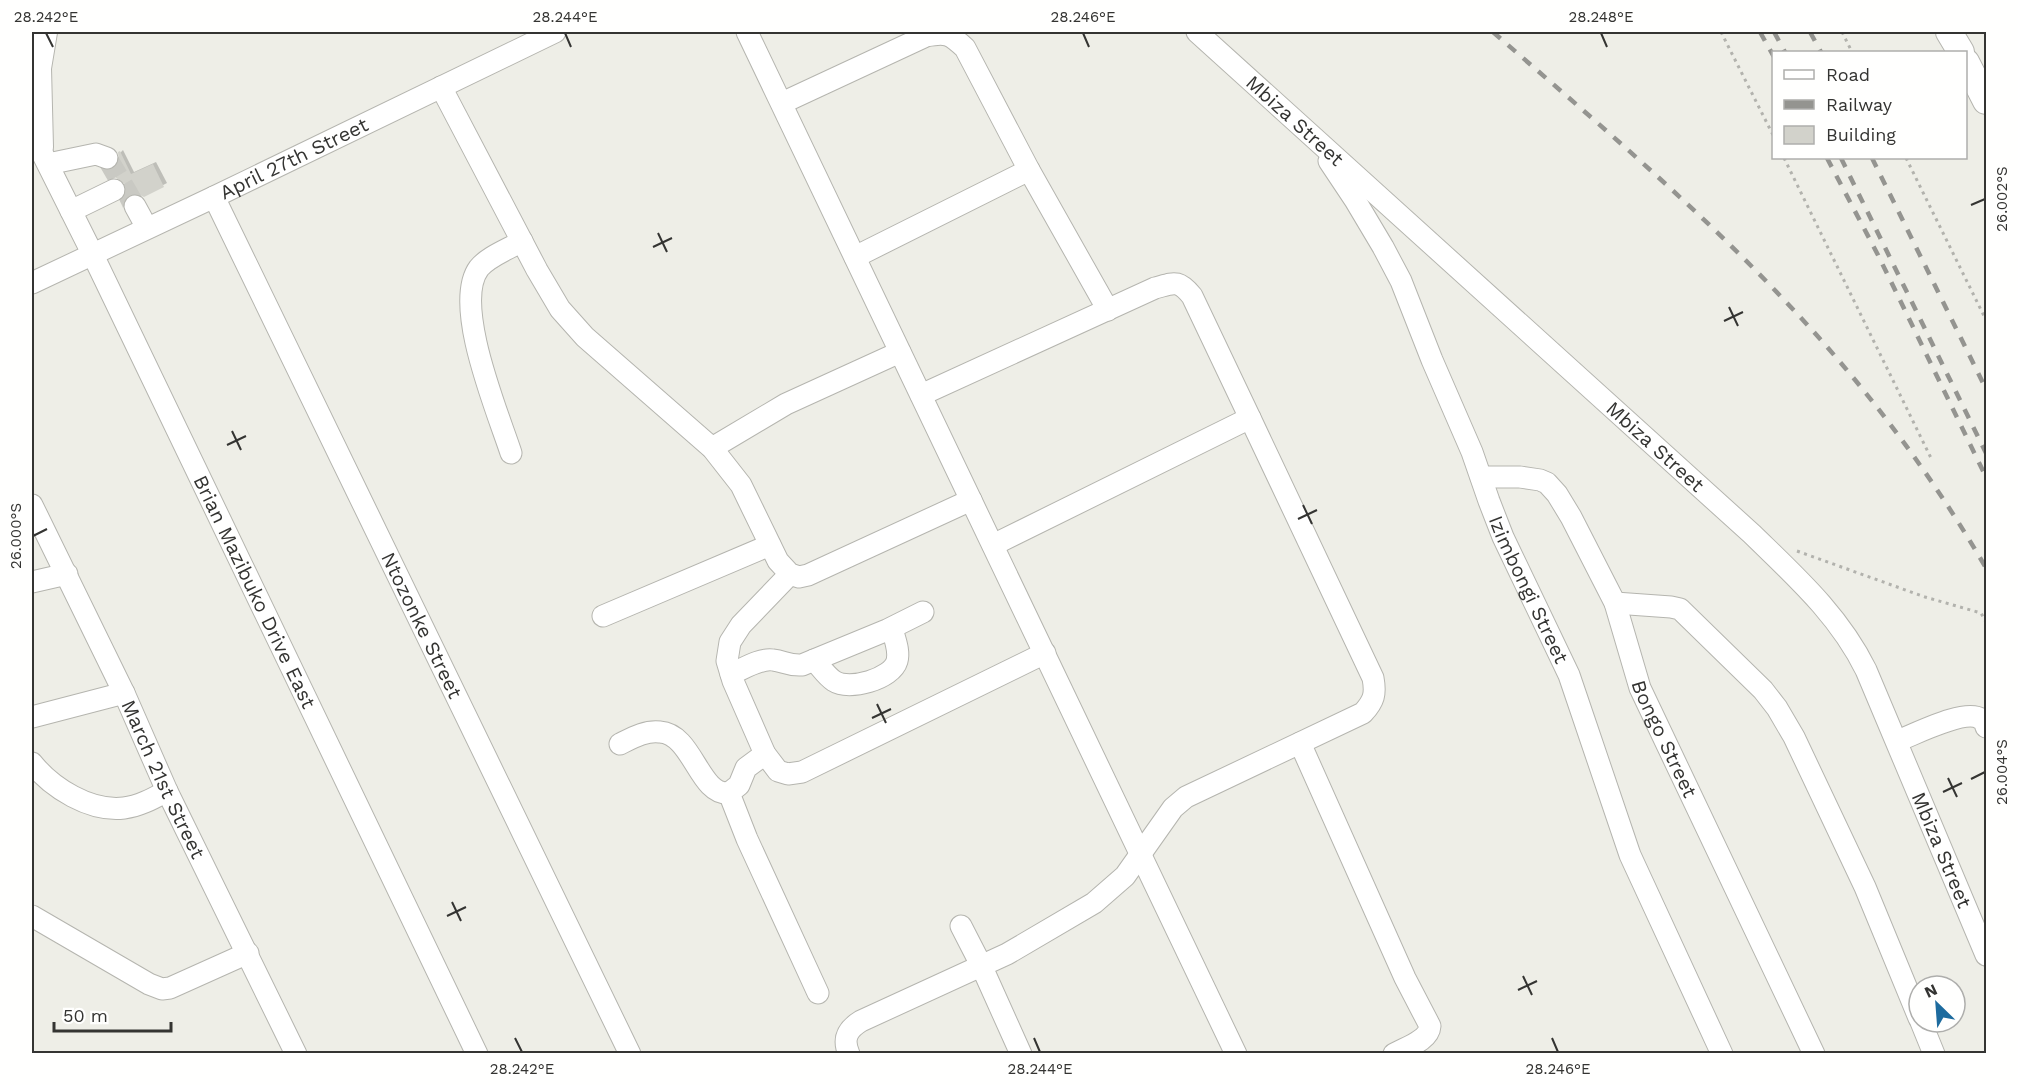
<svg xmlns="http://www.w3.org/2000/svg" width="2018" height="1085" font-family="'Work Sans',sans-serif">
  <rect width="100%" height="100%" fill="#eeeee7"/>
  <path fill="#0003" d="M 123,150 L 134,172 L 156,162 L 167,183 L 144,195 L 128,190 L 127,184 L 106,171 L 109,168 L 118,166 L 121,162 L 120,153 Z"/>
  <path fill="#d2d2cb" d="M 120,151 L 131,174 L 153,164 L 164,187 L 144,197 L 136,193 L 129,195 L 124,200 L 123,208 L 120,201 L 124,198 L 127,191 L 125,184 L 115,177 L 108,179 L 104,170 L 110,170 L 116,167 L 119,162 L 118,152 Z"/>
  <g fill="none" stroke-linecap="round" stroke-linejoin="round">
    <path stroke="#c9c9c3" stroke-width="21" stroke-dasharray="21 10" stroke-linecap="butt" d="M 107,158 L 135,206"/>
    <g stroke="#b5b5af" stroke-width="23">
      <g id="minor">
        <path d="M 747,32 L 1236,1054"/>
        <path id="s1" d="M 1197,32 L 1752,534 C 1795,576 1839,615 1866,670 L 1986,955"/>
        <path d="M 441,87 L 537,270 L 560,309 L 585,337 L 712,448 L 741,485 L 778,561 L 790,574 L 799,577 L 808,575 L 971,500"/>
        <path d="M 782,103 L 926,36 C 947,32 950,34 965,48 L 1029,170 L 1108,310"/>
        <path id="s2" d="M 32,133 L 92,253 L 477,1054"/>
        <path id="s3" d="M 1329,161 L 1355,200 L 1383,247 L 1401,281 L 1432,360 L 1472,452 L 1489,501 L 1503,537 L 1569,675 L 1630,855 L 1722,1054"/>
        <path d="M 48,164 L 96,154 L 107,158"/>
        <path id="s4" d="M 214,197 L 630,1054"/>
        <path d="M 135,206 L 147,228"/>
        <path d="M 71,211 L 114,190"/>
        <path d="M 855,257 L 1029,170"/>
        <path id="s5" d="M 32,283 L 214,197 L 555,32"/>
        <path d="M 921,395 L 1155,288 C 1174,283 1178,279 1192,296 L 1250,418"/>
        <path d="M 712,448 L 786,404 L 900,352"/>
        <path d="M 511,453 C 498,413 452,304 479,268 C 489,256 509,249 522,241"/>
        <path id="s6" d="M 1481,477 L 1520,477 L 1540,480 L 1547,483 L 1557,494 L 1571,517 L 1615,603 L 1640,688 L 1814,1054"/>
        <path id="s7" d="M 32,505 L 124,693 L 167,791 L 296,1054"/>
        <path d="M 790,574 L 741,625 L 730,642 L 727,661 L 733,681 L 765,754 L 778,771 L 788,774 L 802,772 L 1045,653"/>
        <path d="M 32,582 L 67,574"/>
        <path d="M 1615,603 L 1671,607 L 1680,609 L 1763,690 L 1777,708 L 1794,737 L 1865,887 L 1919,1018"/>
        <path d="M 603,616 L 770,545"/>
        <path d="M 814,660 C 820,666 826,676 834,681 C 849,691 892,679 897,661 C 900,650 894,638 892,628"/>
        <path d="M 731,674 C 743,669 760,658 773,660 C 784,661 788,666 802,665 L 887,630 L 923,612"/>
        <path d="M 32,717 L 124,693"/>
        <path d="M 1897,741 C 1914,735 1965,708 1981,719 C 1984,721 1985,723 1986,727"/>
        <path d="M 1300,743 L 1405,978 L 1430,1026 C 1429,1041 1406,1047 1394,1054"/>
        <path d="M 620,744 C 632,738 646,730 660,732 C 693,734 699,796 729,793"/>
        <path d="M 765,754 L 746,768 L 739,785 L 729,793 L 747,839 L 818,993"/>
        <path d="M 32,763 C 52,788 90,812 124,808 C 140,806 154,798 167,791"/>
        <path d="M 32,916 L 149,984 L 162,989 L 170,988 L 248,953"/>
        <path d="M 961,926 L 981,965 L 1021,1054"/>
        <path d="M 1921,1022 L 1934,1054"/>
        <path d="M 849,1054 C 842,1038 848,1029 861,1021 L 1007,954 L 1094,903 L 1125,876 L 1173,808 L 1186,797 L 1363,713 C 1374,701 1376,694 1373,678 L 1250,418 L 993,545"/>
      </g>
    </g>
    <g stroke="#b5b5af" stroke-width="28">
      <path id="major" d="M 1949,32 L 1961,52
        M 1966,62 L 1986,101
        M 40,147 L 38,68 L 44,32"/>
    </g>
    <path stroke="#b2b2ad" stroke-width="3" stroke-dasharray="3 4.5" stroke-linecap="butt" d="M 1721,32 L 1774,137
      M 1842,32 L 1852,52
      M 1784,158 L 1931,458
      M 1906,158 L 1986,320
      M 1797,551 L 1925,597 L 1981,613 L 1986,622"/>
    <use href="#minor" stroke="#fff" stroke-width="21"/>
    <use href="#major" stroke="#fff" stroke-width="26"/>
    <path stroke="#949490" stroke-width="4.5" stroke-dasharray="10 10" stroke-linecap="butt" d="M 1493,32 C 1593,119 1696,206 1787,303 C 1863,383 1931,473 1986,568
      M 1760,32 L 1774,57
      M 1774,32 L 1785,52
      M 1810,32 L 1821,52
      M 1827,158 L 1878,255 L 1986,477
      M 1841,158 L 1986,453
      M 1872,158 L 1986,389"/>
  </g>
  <path fill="none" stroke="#343432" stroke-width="2" d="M 46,33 L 53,47M 565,33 L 571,47M 1083,33 L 1089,47M 1601,33 L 1607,47M 1971,205 L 1985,199M 658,233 L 667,252M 653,247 L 672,238M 1729,307 L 1738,326M 1724,321 L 1743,312M 232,431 L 241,450M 227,445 L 246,436M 1303,505 L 1312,524M 1298,519 L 1317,510M 33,536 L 47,529M 877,704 L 886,723M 872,718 L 891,709M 1948,778 L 1957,797M 1971,779 L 1985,772M 1943,792 L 1962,783M 452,902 L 461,921M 447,916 L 466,907M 1523,976 L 1532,995M 1518,990 L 1537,981M 515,1038 L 522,1052M 1034,1038 L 1040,1052M 1552,1038 L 1558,1052"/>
  <g text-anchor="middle" stroke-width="5" stroke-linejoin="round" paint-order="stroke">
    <g font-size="20" fill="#343432" stroke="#fffffe">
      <text dy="7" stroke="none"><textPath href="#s1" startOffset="132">Mbiza Street</textPath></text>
      <text dy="7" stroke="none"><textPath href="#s5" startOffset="290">April 27th Street</textPath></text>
      <text dy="7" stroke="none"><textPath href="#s1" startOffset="618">Mbiza Street</textPath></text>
      <text dy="7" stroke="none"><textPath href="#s3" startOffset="474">Izimbongi Street</textPath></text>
      <text dy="7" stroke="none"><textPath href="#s2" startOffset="510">Brian Mazibuko Drive East</textPath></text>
      <text dy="7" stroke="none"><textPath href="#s4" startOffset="476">Ntozonke Street</textPath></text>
      <text dy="7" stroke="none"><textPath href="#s6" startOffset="350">Bongo Street</textPath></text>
      <text dy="7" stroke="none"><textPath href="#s7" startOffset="304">March 21st Street</textPath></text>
      <text dy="7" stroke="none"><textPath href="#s1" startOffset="1122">Mbiza Street</textPath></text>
    </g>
  </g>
  <rect width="2018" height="1085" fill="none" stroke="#fffffe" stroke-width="66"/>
  <rect x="1772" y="51" width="195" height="108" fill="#fffffe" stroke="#aeaeac" stroke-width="1.5"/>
  <rect x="1784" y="70" width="30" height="9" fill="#ffffff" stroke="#aeaeac" stroke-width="1.5"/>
  <text x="1826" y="81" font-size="18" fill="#343432">Road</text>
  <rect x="1784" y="100" width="30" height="9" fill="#949490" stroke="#aeaeac" stroke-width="1.5"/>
  <text x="1826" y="111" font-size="18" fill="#343432">Railway</text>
  <rect x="1784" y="126" width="30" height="18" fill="#d2d2cb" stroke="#aeaeac" stroke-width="1.5"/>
  <text x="1826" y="141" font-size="18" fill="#343432">Building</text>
  <g transform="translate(1937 1004) rotate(335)"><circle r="28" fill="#fffffe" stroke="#aeaeac" stroke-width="1.5"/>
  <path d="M0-4.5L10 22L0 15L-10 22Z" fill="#1d6b9e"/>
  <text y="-9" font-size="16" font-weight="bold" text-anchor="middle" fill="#343432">N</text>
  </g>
  <path d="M54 1022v9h117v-9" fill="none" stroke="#343432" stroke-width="3"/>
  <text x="63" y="1022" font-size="18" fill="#343432" stroke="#fffffe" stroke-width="4.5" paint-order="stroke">50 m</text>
  <rect x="33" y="33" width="1952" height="1019" fill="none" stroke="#343432" stroke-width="2"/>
  <g font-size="15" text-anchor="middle" fill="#343432">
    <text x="46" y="22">28.242°E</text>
    <text x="565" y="22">28.244°E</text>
    <text x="1083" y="22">28.246°E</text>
    <text x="1601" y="22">28.248°E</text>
    <text transform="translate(2002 199) rotate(-90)" y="5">26.002°S</text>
    <text transform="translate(16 536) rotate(-90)" y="5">26.000°S</text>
    <text transform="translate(2002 772) rotate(-90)" y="5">26.004°S</text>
    <text x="522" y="1074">28.242°E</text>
    <text x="1040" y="1074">28.244°E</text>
    <text x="1558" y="1074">28.246°E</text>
  </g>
</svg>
